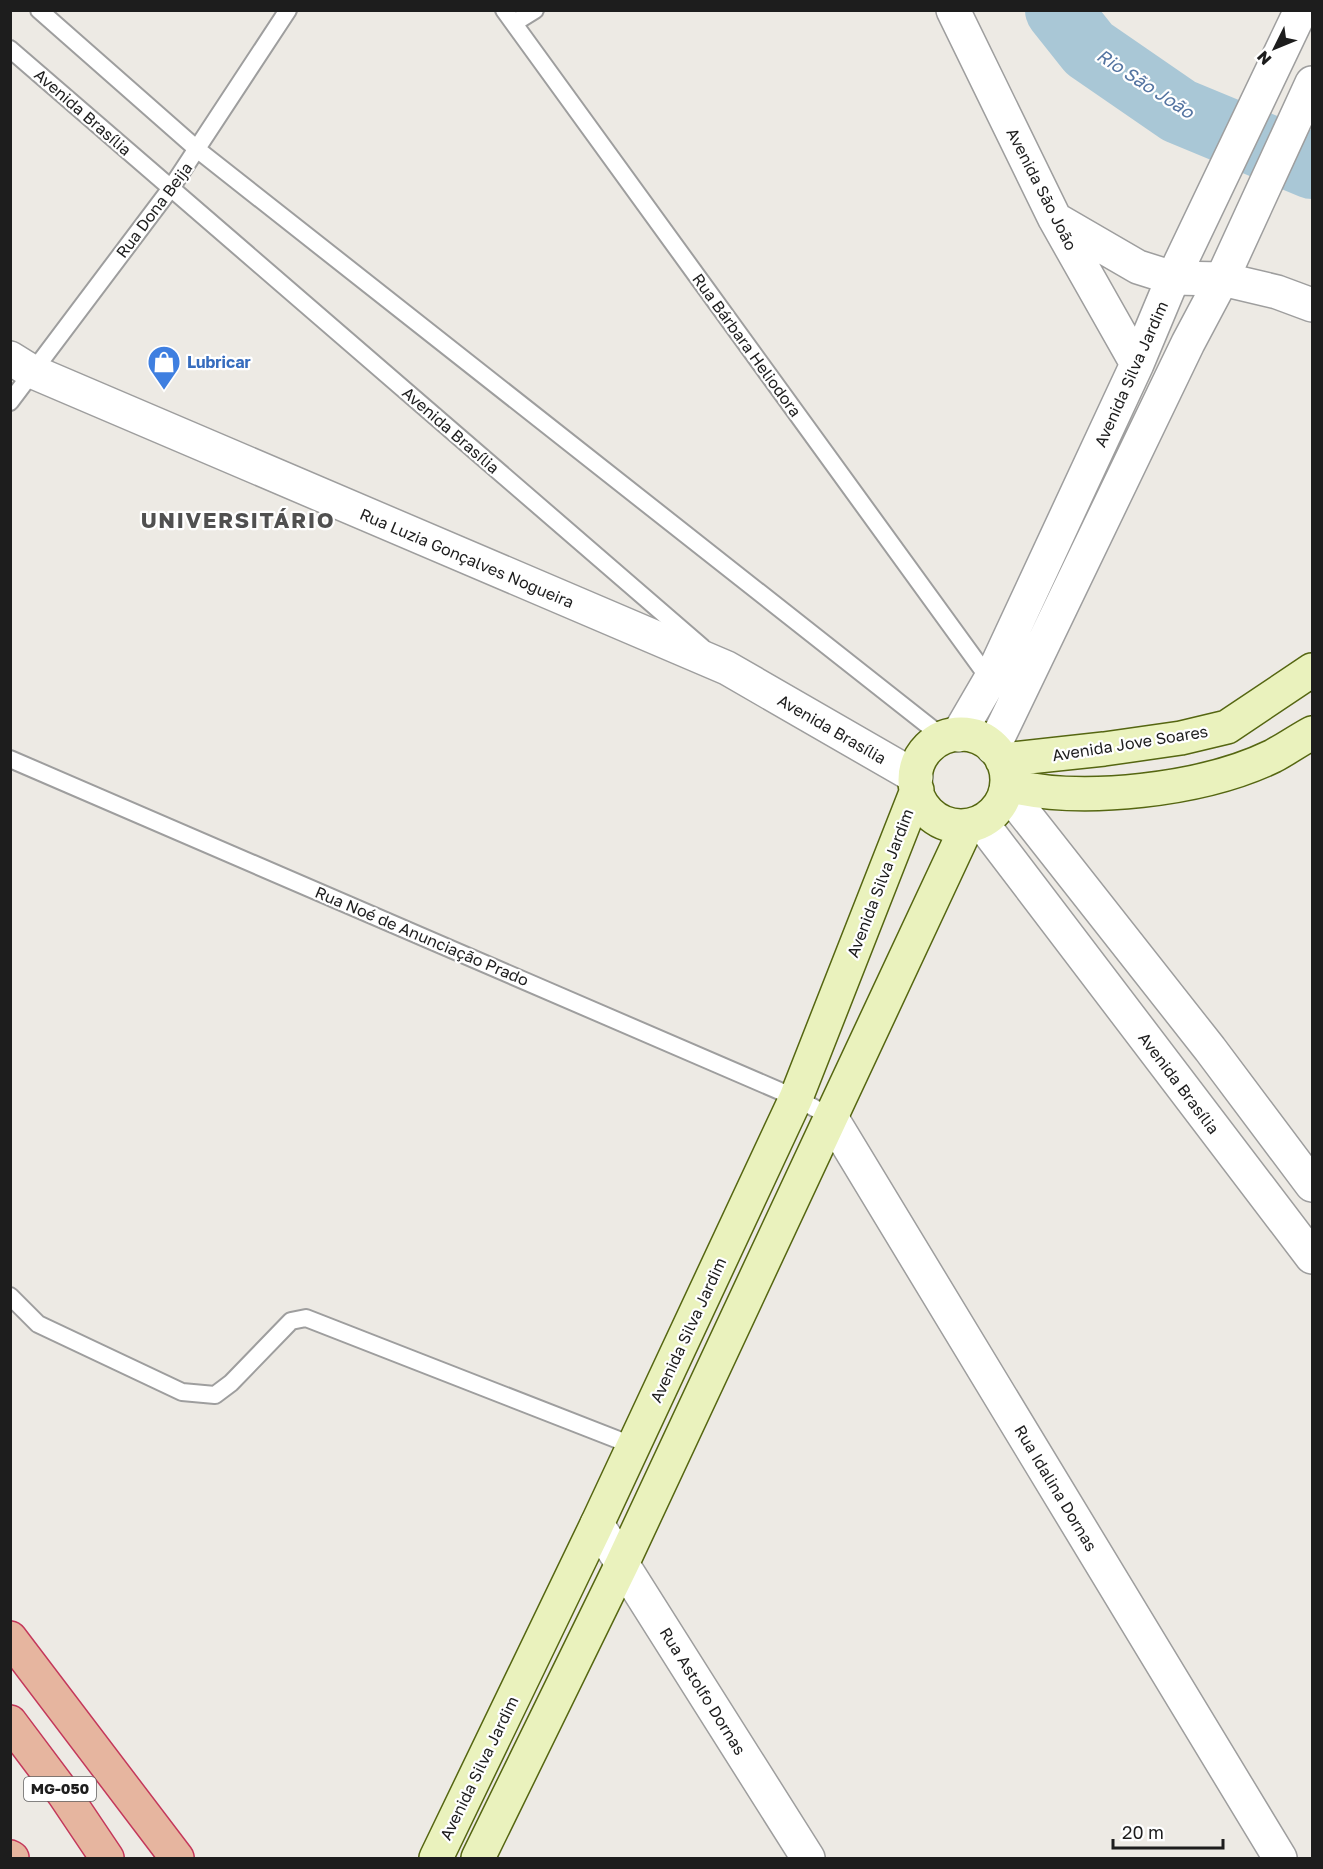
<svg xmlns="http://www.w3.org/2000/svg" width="1323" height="1869" font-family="'Golos Text',sans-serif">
  <rect width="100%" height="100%" fill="#edeae4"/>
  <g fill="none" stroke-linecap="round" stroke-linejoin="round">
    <path stroke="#a9c7d6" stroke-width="66" d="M 1058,10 L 1089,49 L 1179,111 L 1312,166"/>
    <g stroke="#9e9e9e" stroke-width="20">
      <path id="service" d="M 39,10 L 198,150 L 944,738
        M 504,10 L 990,680
        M 514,23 L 535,10
        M 10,49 L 702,647
        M 10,402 L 171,188 L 288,10
        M 10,759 L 796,1098 L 831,1117
        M 10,1296 L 38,1324 L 182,1392 L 215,1395 L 231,1383 L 291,1321 L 306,1318 L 634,1446"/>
    </g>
    <g stroke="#9e9e9e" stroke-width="36">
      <path id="minor" d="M 1173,278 L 1222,279 L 1277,292 L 1312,305
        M 10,358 L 31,371 L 727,668 L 916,777
        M 1006,790 L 1210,1049 L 1312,1185
        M 981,822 L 1312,1257
        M 831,1117 L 1280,1858
        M 597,1524 L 808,1858"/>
    </g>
    <g stroke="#9e9e9e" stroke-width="36">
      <path id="tertiary" d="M 953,10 L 1055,219 L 1137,364
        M 1057,220 L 1138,267 L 1173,278
        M 958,735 L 990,680 L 1137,364 L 1173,278 L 1301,10
        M 993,748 L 1188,343 L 1222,279 L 1312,83"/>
    </g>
    <g stroke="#561" stroke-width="36">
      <path id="secondary" d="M915 780a46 46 0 1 1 92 0a46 46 0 1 1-92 0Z
        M 1002,760 L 1104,749 L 1181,738 L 1227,727 L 1312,670
        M 1007,785 C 1082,804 1203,790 1273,756 C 1286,749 1299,740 1312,733
        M 436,1858 L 597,1524 L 796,1098 L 917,790
        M 478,1858 L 622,1564 L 967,826"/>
    </g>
    <g stroke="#c4385b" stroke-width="36">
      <path id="trunk" d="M 10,1638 L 177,1858
        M 10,1722 L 64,1794 L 107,1858
        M 10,1857 L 12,1858"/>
    </g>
    <use href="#service" stroke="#fff" stroke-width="16"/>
    <use href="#minor" stroke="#fff" stroke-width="33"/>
    <use href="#tertiary" stroke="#fff" stroke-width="33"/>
    <use href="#secondary" stroke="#eaf2bd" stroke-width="33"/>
    <use href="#trunk" stroke="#e6b59f" stroke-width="33"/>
  </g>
  <defs>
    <g id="shop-pin" transform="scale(1.725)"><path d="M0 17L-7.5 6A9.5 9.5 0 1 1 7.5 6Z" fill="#3f7fe0" stroke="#fff"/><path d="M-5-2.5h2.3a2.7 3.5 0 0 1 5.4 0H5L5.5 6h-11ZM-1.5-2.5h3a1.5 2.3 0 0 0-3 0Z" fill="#fff"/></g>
  </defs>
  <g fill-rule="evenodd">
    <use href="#shop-pin" x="164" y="362"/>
  </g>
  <g text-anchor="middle" stroke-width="4.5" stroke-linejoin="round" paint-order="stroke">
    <rect fill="#fff" stroke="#616161" stroke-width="1.5" x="24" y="1777" width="72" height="24" rx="4.5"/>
    <g font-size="15" font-weight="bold" fill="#1d1d1d">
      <text x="60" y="1794">MG-050</text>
    </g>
    <g font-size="16" fill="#1d1d1d" stroke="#fff">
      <text transform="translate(83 112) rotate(41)" y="6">Avenida Brasília</text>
      <text transform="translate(1042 189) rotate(63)" y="6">Avenida São João</text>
      <text transform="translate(154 210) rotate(-53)" y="6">Rua Dona Beija</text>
      <text transform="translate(747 345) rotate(54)" y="6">Rua Bárbara Heliodora</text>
      <text transform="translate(1131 374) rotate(-66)" y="6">Avenida Silva Jardim</text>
      <text transform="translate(451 430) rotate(41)" y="6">Avenida Brasília</text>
      <text transform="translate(467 558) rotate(23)" y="6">Rua Luzia Gonçalves Nogueira</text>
      <text transform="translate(832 729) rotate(30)" y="6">Avenida Brasília</text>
      <text transform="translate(1130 743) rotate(-9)" y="6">Avenida Jove Soares</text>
      <text transform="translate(880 883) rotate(-69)" y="6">Avenida Silva Jardim</text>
      <text transform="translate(422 936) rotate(23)" y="6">Rua Noé de Anunciação Prado</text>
      <text transform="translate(1179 1083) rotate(53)" y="6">Avenida Brasília</text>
      <text transform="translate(688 1330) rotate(-65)" y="6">Avenida Silva Jardim</text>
      <text transform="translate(1056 1488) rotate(59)" y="6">Rua Idalina Dornas</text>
      <text transform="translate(703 1691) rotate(58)" y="6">Rua Astolfo Dornas</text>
      <text transform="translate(479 1768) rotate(-64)" y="6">Avenida Silva Jardim</text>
    </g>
    <g font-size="16" font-weight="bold" fill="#366cbe" stroke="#fff" text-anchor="start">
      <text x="187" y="368">Lubricar</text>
    </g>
    <g font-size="18" font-style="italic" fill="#5474a1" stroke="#fff">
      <text transform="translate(1145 84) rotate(33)" y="6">Rio São João</text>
    </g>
    <g font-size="22" font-weight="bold" letter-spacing="1.5" fill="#505050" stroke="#fff">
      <text x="238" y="528">UNIVERSITÁRIO</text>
    </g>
  </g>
  <rect width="1323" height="1869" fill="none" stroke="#1d1d1d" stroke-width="24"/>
  <g transform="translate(1275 48) rotate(227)" stroke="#ffffff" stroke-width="4.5" paint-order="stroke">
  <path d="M0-4.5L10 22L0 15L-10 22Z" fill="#1d1d1d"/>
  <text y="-9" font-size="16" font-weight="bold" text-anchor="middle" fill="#1d1d1d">N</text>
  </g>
  <path d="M1113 1839v9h110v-9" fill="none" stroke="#1d1d1d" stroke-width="3"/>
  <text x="1122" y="1839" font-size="18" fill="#1d1d1d" stroke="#ffffff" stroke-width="4.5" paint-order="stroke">20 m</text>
</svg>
